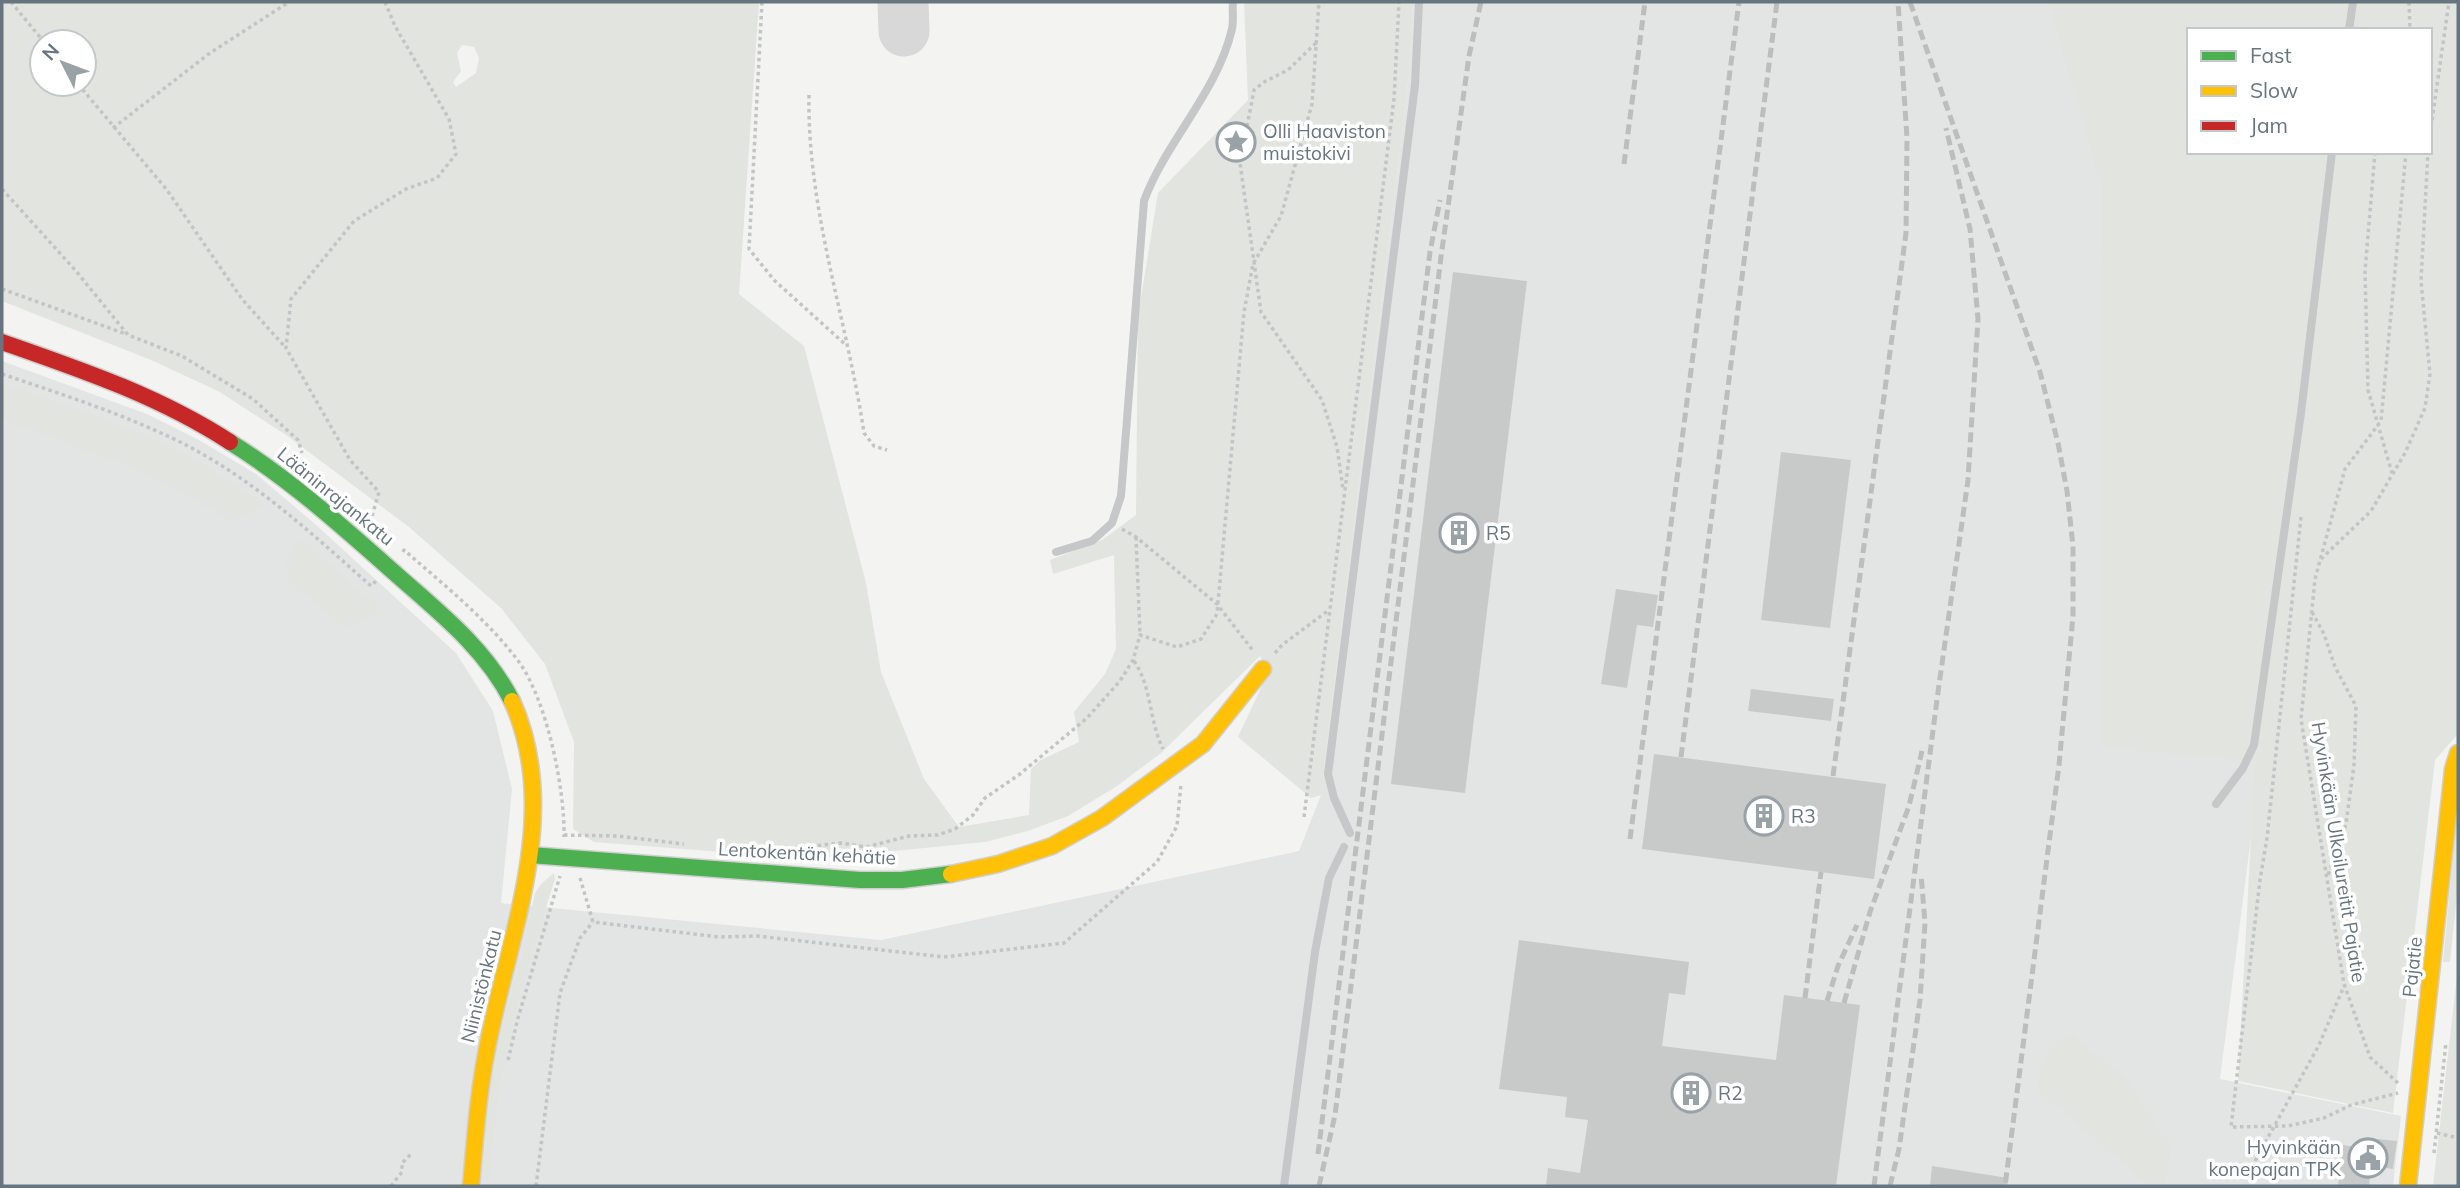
<svg xmlns="http://www.w3.org/2000/svg" width="2460" height="1188" font-family="Mulish,sans-serif">
  <rect width="100%" height="100%" fill="#f3f3f2"/>
  <path fill="#e3e4e4" d="M 1413,2 L 2358,2 L 2189,30 L 2189,152 L 2339,152 L 2220,1079 L 2401,1116 L 2393,1186 L 2,1186 L 2,361 L 147,414 L 199,440 L 256,474 L 315,524 L 456,653 L 493,711 L 512,789 L 501,903 L 881,940 L 1299,851 L 1321,795 L 1409,75 Z"/>
  <path fill="#e2e4df" fill-rule="evenodd" d="M 2,2 L 759,2 L 739,294 L 804,346 L 866,583 L 881,672 L 924,779 L 959,827 L 1029,815 L 1031,769 L 1041,760 L 1079,742 L 1074,712 L 1105,674 L 1116,649 L 1114,555 L 1053,574 L 1050,560 L 1102,540 L 1136,515 L 1138,316 L 1158,193 L 1248,100 L 1244,2 L 1413,2 L 1409,75 L 1321,795 L 1311,798 L 1238,737 L 1269,671 L 1260,656 L 1161,753 L 1117,786 L 1068,816 L 1028,831 L 985,842 L 813,859 L 594,842 L 573,829 L 574,742 L 545,664 L 501,608 L 409,527 L 286,435 L 218,391 L 151,360 L 2,301 ZM 42,42 L 84,42 L 84,84 L 42,84 ZM 462,45 L 474,47 L 479,58 L 476,73 L 456,87 L 453,82 L 461,71 L 457,53 Z
    M 2048,2 L 2458,2 L 2458,734 L 2435,760 L 2393,1113 L 2238,1081 L 2255,761 L 2100,747 L 2102,188 ZM 2189,30 L 2430,30 L 2430,152 L 2189,152 Z
    M 2,383 C 88,412 196,447 265,507 L 233,521 L 143,472 L 2,419 Z
    M 300,538 L 381,609 L 347,628 L 291,584 L 284,563 Z
    M 2458,805 L 2458,885 L 2450,962 L 2443,962 Z
    M 554,873 L 555,879 C 524,976 495,1072 491,1175 L 487,1180 L 482,1181 L 492,1079 L 499,1040 L 523,952 L 535,893 L 542,883 Z
    M 2458,967 L 2458,1186 L 2433,1186 Z
    M 2070,1032 L 2126,1079 L 2171,1146 L 2164,1186 L 2150,1186 L 2037,1089 L 2042,1060 Z"/>
  <g fill="none" stroke-linecap="round" stroke-linejoin="round">
    <path stroke="#d8d8d8" stroke-width="51" d="M 903,2 L 904,31"/>
  </g>
  <path fill="#c8caca" d="M 1453,272 L 1527,281 L 1465,793 L 1391,784 Z
    M 1781,452 L 1851,460 L 1830,628 L 1761,620 Z
    M 1616,589 L 1658,595 L 1653,627 L 1637,625 L 1627,688 L 1601,684 Z
    M 1751,689 L 1834,699 L 1831,721 L 1748,711 Z
    M 1654,754 L 1886,784 L 1874,879 L 1642,849 Z
    M 1519,940 L 1689,962 L 1685,995 L 1669,993 L 1662,1046 L 1776,1060 L 1784,995 L 1860,1005 L 1836,1186 L 1546,1186 L 1548,1168 L 1580,1173 L 1588,1120 L 1565,1117 L 1567,1097 L 1499,1089 Z
    M 2377,1139 L 2397,1141 L 2393,1169 L 2371,1166 L 2369,1186 L 2338,1186 L 2343,1145 L 2376,1150 Z
    M 1932,1166 L 2008,1178 L 2007,1186 L 1930,1186 Z"/>
  <g fill="none" stroke-linecap="round" stroke-linejoin="round">
    <g stroke="#cfcfcf" stroke-width="19">
      <path id="fast" d="M 230,442 C 291,480 344,528 397,575 C 440,613 486,649 512,701
        M 530,855 L 860,880 L 902,880 L 951,874"/>
    </g>
    <g stroke="#cfcfcf" stroke-width="19">
      <path id="slow" d="M 951,874 L 998,864 L 1052,846 L 1102,818 L 1203,744 L 1263,669
        M 471,1186 C 475,1140 478,1094 487,1049 C 508,936 563,814 512,701
        M 2408,1186 L 2453,769 L 2458,753"/>
    </g>
    <g stroke="#cfcfcf" stroke-width="19">
      <path id="jam" d="M 2,342 C 82,370 159,396 230,442"/>
    </g>
    <path stroke="#c3c4c5" stroke-width="3.5" stroke-dasharray="3.5 3.5" stroke-linecap="butt" d="M 11,2 L 44,42
      M 762,2 L 749,249 L 774,280 L 847,346
      M 2409,2 L 2410,30
      M 1316,43 L 1288,70 L 1264,82 L 1254,90 L 1240,163 L 1261,312 L 1322,400 L 1337,447 L 1343,489
      M 78,84 L 167,190 L 242,299 L 286,348
      M 809,95 C 807,210 847,319 864,433 L 874,446 L 887,450
      M 113,128 L 210,53 L 289,2
      M 2430,134 L 2449,2
      M 2375,152 L 2365,271 L 2368,390 L 2392,473
      M 2,189 L 76,271 L 128,335 L 182,356 L 253,399 L 298,440 L 302,453
      M 2,289 L 126,334
      M 2,374 C 61,394 120,413 176,440 C 250,476 310,532 371,586 L 376,581
      M 372,516 L 379,492 L 350,460 L 286,348 L 291,299 L 354,221 L 406,189 L 437,178 L 456,154 L 449,119 L 395,26 L 385,2
      M 2301,517 L 2267,838 L 2260,880 L 2231,1127 L 2288,1126 L 2324,1118 L 2351,1105 L 2398,1093
      M 1122,529 L 1136,537 L 1217,604 L 1254,652
      M 1136,537 L 1140,635
      M 403,552 L 404,550 C 444,585 487,619 519,662 C 547,701 565,789 564,837
      M 2321,559 L 2371,511 L 2405,453 L 2425,408 L 2430,374 L 2421,281 L 2428,152
      M 2312,612 L 2324,634 L 2335,667 L 2356,706 L 2354,765 L 2346,824 L 2327,878
      M 1275,653 L 1282,645 L 1329,610
      M 1134,661 C 1152,687 1149,721 1163,749
      M 1304,817 L 1394,99 L 1399,2
      M 564,835 L 617,836 L 684,844
      M 769,851 L 841,843 L 866,847 L 909,836 L 938,835 L 955,829 L 973,815 L 985,798 L 1020,774 L 1087,718 L 1120,681 L 1133,660 L 1140,635 L 1177,647 L 1201,639 L 1217,614 L 1244,312 L 1253,264 L 1281,216 L 1312,104 L 1319,2
      M 580,878 L 593,922 L 719,937 L 757,936 L 944,957 L 1064,943 L 1157,862 L 1177,826 L 1181,784
      M 508,1060 L 518,1018 L 560,876
      M 2398,1083 L 2370,1057 L 2344,984 L 2301,719 L 2315,579 L 2345,469 L 2381,421 L 2406,152
      M 2437,1133 L 2458,1138
      M 2434,1153 L 2446,1042
      M 2255,1161 L 2319,1045 L 2344,986
      M 391,1186 L 402,1172 L 402,1163 L 412,1153
      M 536,1186 L 560,993 L 580,938 L 593,922"/>
    <path stroke="#c5c7c8" stroke-width="8" d="M 2349,30 L 2353,2
      M 1056,552 L 1092,541 L 1112,523 L 1121,496 L 1144,201 C 1166,141 1217,93 1232,29 C 1234,20 1232,10 1233,2
      M 2216,804 L 2243,768 L 2254,745 L 2301,413 L 2332,152
      M 1350,833 L 1334,798 L 1328,774 L 1415,85 L 1419,2
      M 1284,1186 L 1315,952 L 1329,878 L 1344,847"/>
    <use href="#fast" stroke="#4caf50" stroke-width="16"/>
    <use href="#slow" stroke="#ffc107" stroke-width="16"/>
    <use href="#jam" stroke="#c62828" stroke-width="16"/>
    <path stroke="#bcbdbd" stroke-width="5" stroke-dasharray="10 5" stroke-linecap="butt" d="M 1910,2 L 2040,372 L 2058,443 L 2067,491 L 2073,546 L 2073,616 L 2059,765 L 2005,1186
      M 1624,164 L 1645,2
      M 1681,757 L 1777,2
      M 1833,776 L 1906,233 L 1907,138 L 1898,2
      M 1630,839 L 1739,2
      M 1805,998 L 1821,872
      M 1827,1001 L 1838,966 L 1857,925
      M 1844,1003 L 1870,912 L 1909,806 L 1922,751
      M 1318,1154 L 1430,252 L 1440,200
      M 1319,1186 L 1335,1115 L 1441,257 L 1469,56 L 1481,2
      M 1874,1186 L 1938,692 L 1968,480 L 1978,319 L 1970,229 L 1946,128
      M 1890,1186 L 1899,1149 L 1920,1000 L 1925,923 L 1921,874"/>
  </g>
  <defs>
    <g id="sight-ring" transform="scale(2.0125)"><circle r="9.5" fill="#fff" stroke="#98a2a7" stroke-width="1.5"/><path d="M0-6L1.8-2.2L6-1.7L2.9 1.2L3.7 5.4L0 3.3L-3.7 5.4L-2.9 1.2L-6-1.7L-1.8-2.2Z" fill="#98a2a7"/></g>
    <g id="building-ring" transform="scale(2.0125)"><circle r="9.5" fill="#fff" stroke="#98a2a7" stroke-width="1.5"/><path d="M-4-6H4V6H1V3H-1V6H-4ZM-2.5-4.3h1.7v1.8h-1.7ZM.8-4.3h1.7v1.8H.8ZM-2.5-1h1.7V.8h-1.7ZM.8-1h1.7V.8H.8Z" fill="#98a2a7"/></g>
    <g id="civic-ring" transform="scale(2.0125)"><circle r="9.5" fill="#fff" stroke="#98a2a7" stroke-width="1.5"/><path d="M-.6-6.5H3V-4.5H.6V-3L4-1V1h2V6H-6V1h2V-1L-.6-3ZM-1.2 2.5V6h2.4V2.5Z" fill="#98a2a7"/></g>
  </defs>
  <g fill-rule="evenodd">
    <use href="#sight-ring" x="1236" y="142"/>
    <use href="#building-ring" x="1459" y="533"/>
    <use href="#building-ring" x="1764" y="816"/>
    <use href="#building-ring" x="1691" y="1093"/>
    <use href="#civic-ring" x="2368" y="1158"/>
  </g>
  <g text-anchor="middle" stroke-width="7" stroke-linejoin="round" paint-order="stroke">
    <g font-size="19" fill="#67767e" stroke="#fff" text-anchor="start">
      <text x="1263" y="138">Olli Haaviston<tspan x="1263" dy="22">muistokivi</tspan></text>
      <text x="1486" y="540">R5</text>
      <text x="1791" y="823">R3</text>
      <text x="1718" y="1100">R2</text>
      <text x="2341" y="1154" text-anchor="end">Hyvinkään<tspan x="2341" dy="22">konepajan TPK</tspan></text>
    </g>
    <g font-size="19" fill="#67767e" stroke="#fff">
      <text transform="translate(336 496) rotate(39)" y="7">Lääninrajankatu</text>
      <text transform="translate(2339 852) rotate(81)" y="7">Hyvinkään Ulkoilureitit Pajatie</text>
      <text transform="translate(807 853) rotate(3)" y="7">Lentokentän kehätie</text>
      <text transform="translate(2412 967) rotate(-84)" y="7">Pajatie</text>
      <text transform="translate(481 986) rotate(-76)" y="7">Niinistönkatu</text>
    </g>
  </g>
  <rect width="2460" height="1188" fill="none" stroke="#67767e" stroke-width="7"/>
  <rect x="2187" y="28" width="245" height="126" fill="#ffffff" stroke="#c2c8cb" stroke-width="2"/>
  <rect x="2201" y="51" width="35" height="10" fill="#4caf50" stroke="#c2c8cb" stroke-width="2"/>
  <text x="2250" y="63" font-size="21" fill="#67767e">Fast</text>
  <rect x="2201" y="86" width="35" height="10" fill="#ffc107" stroke="#c2c8cb" stroke-width="2"/>
  <text x="2250" y="98" font-size="21" fill="#67767e">Slow</text>
  <rect x="2201" y="121" width="35" height="10" fill="#c62828" stroke="#c2c8cb" stroke-width="2"/>
  <text x="2250" y="133" font-size="21" fill="#67767e">Jam</text>
  <g transform="translate(63 63) rotate(312)"><circle r="33" fill="#ffffff" stroke="#c2c8cb" stroke-width="2"/>
  <path d="M0-5L12 26L0 18L-12 26Z" fill="#98a2a7"/>
  <text y="-10" font-size="19" font-weight="bold" text-anchor="middle" fill="#67767e">N</text>
  </g>
</svg>
